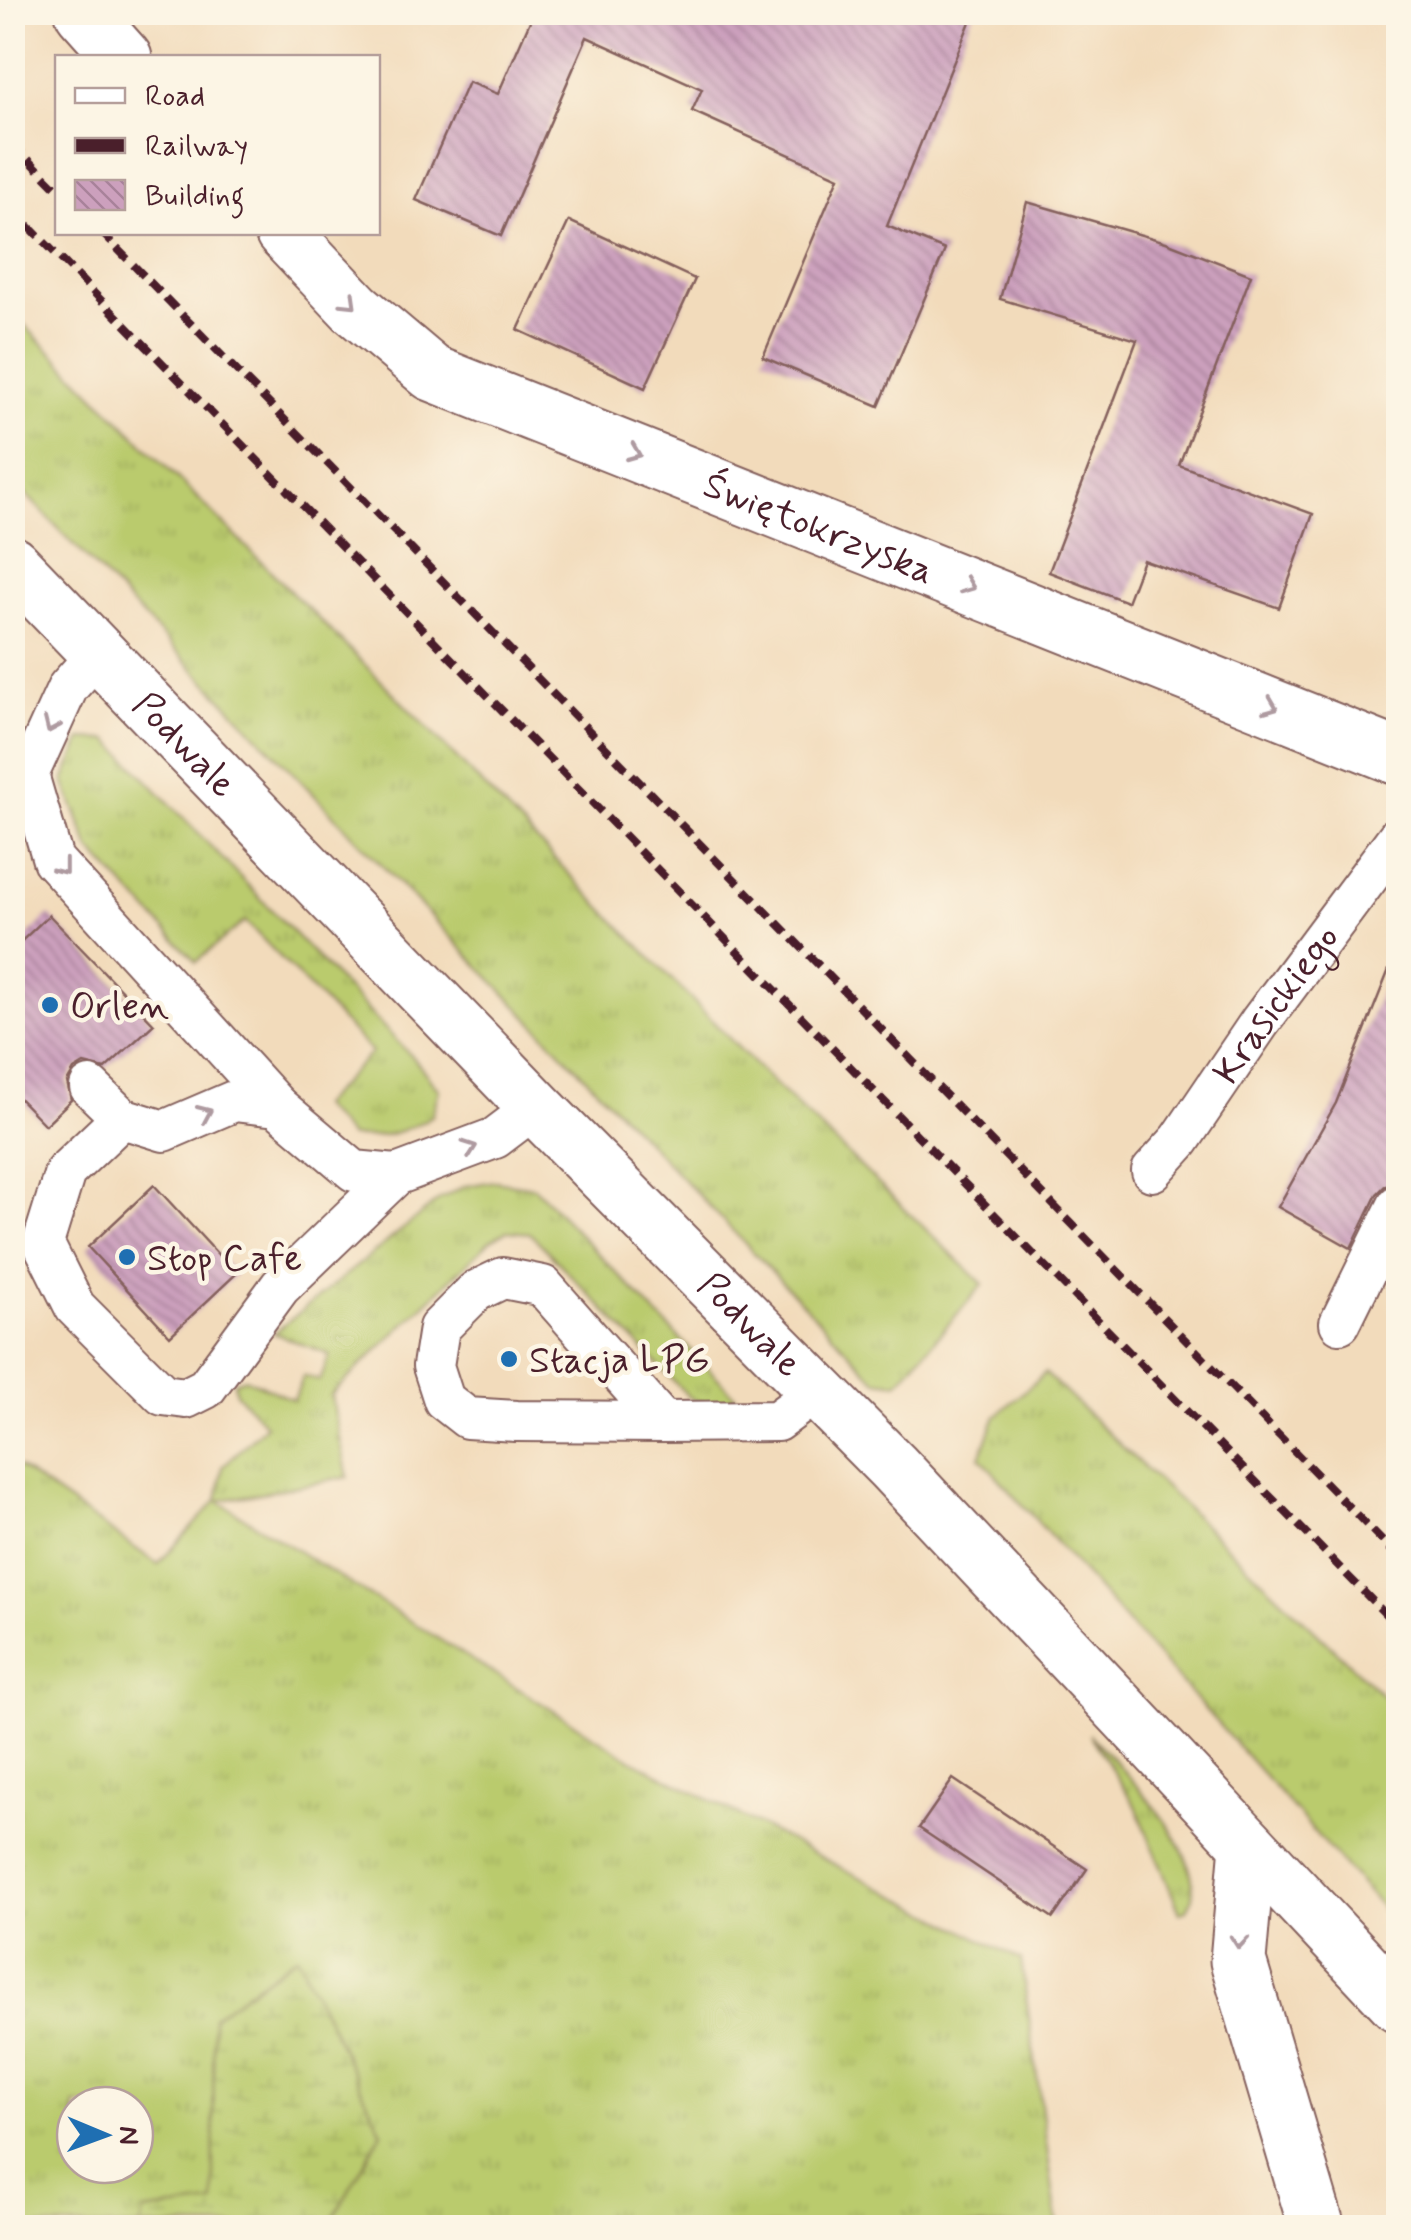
<svg xmlns="http://www.w3.org/2000/svg" width="1411" height="2240" font-family="Mynerve,sans-serif">
  <defs>
    <pattern id="grass-tufts" width="24" height="20" patternUnits="userSpaceOnUse" patternTransform="scale(2.5)"><rect width="24" height="20" fill="#bacb6d"/><path d="M3 7l-1-3M5 7V3M7 7l1-3M15 17l-1-3M17 17v-4M19 17l1-3" fill="none" stroke="#a1ae5f"/></pattern>
    <pattern id="wetland-marsh" width="20" height="14" patternUnits="userSpaceOnUse" patternTransform="scale(2.5)"><rect width="20" height="14" fill="#bacb6d"/><path d="M1 5h8M5 5V1M11 12h8M15 12V8" fill="none" stroke="#a1ae5f"/></pattern>
    <pattern id="building-back-hatch" width="6" height="6" patternUnits="userSpaceOnUse" patternTransform="scale(2.5)"><rect width="6" height="6" fill="#cca0bd"/><path d="M-1 5l2 2M0 0l6 6M5-1l2 2" fill="none" stroke="#a8829a"/></pattern>
  </defs>
  <rect width="100%" height="100%" fill="#fcf5e5"/>
  <filter id="ink" filterUnits="userSpaceOnUse"><feTurbulence type="fractalNoise" baseFrequency=".01" numOctaves="2"/><feDisplacementMap in="SourceGraphic" scale="20" xChannelSelector="R" yChannelSelector="G"/><feConvolveMatrix kernelMatrix="1 2 1 2 8 2 1 2 1" color-interpolation-filters="sRGB"/></filter>
  <filter id="wash" filterUnits="userSpaceOnUse"><feTurbulence type="fractalNoise" baseFrequency=".0048" numOctaves="4" result="noise"/><feDisplacementMap in="SourceGraphic" scale="40" xChannelSelector="R" yChannelSelector="G"/><feGaussianBlur stdDeviation="2.25" result="paint"/><feColorMatrix in="noise" values="0 0 0 0 0 0 0 0 0 0 0 0 0 0 0 0 0 1.4 0 .05"/><feComposite in="paint" operator="in"/></filter>
  <g filter="url(#wash)">
    <rect width="100%" height="100%" fill="#f2dbbb"/>
    <path fill="url(#grass-tufts)" stroke="#82754c" stroke-width="2.5" fill-rule="evenodd" d="M 12,313 L 389,689 L 767,1077 L 983,1284 L 898,1383 L 876,1380 L 13,481 Z
      M 82,739 L 109,740 L 414,1059 L 439,1090 L 432,1116 C 404,1133 383,1138 350,1137 L 320,1106 L 372,1052 L 245,921 L 196,962 L 90,849 L 64,781 Z
      M 495,1181 L 534,1187 L 735,1396 L 726,1407 L 711,1408 L 689,1397 L 530,1233 L 507,1231 L 490,1241 L 331,1395 L 348,1477 L 218,1501 L 634,1761 L 1021,1960 L 1058,2227 L 13,2227 L 12,1463 L 158,1564 L 217,1500 L 223,1466 L 266,1425 L 236,1393 L 234,1382 L 245,1378 L 294,1400 L 303,1376 L 320,1380 L 330,1355 L 274,1333 L 440,1199 L 465,1186 ZM 75,2105 L 135,2105 L 135,2165 L 75,2165 Z
      M 1045,1373 L 1398,1710 L 1398,1926 L 980,1457 L 996,1416 Z
      M 1089,1734 C 1121,1768 1217,1860 1187,1910 L 1180,1913 L 1137,1808 Z"/>
    <path fill="url(#wetland-marsh)" stroke="#82754c" stroke-width="2.5" d="M 297,1956 L 382,2132 L 328,2227 L 141,2227 L 144,2212 L 214,2203 L 213,2017 Z"/>
    <g id="blocks">
      <path fill="url(#building-back-hatch)" d="M 534,12 L 974,12 L 887,226 L 945,250 L 879,406 L 763,357 L 839,177 L 692,111 L 702,89 L 587,37 L 501,236 L 416,200 L 468,82 L 498,94 Z
        M 1027,202 L 1166,242 L 1251,275 L 1179,465 L 1313,514 L 1279,608 L 1143,560 L 1127,602 L 1049,572 L 1137,340 L 1000,299 Z
        M 569,221 L 695,279 L 645,388 L 518,330 Z
        M 49,915 L 154,1024 L 105,1069 L 84,1064 L 74,1070 L 67,1082 L 71,1100 L 45,1125 L 12,1091 L 12,950 Z
        M 1396,952 L 1398,1182 L 1386,1185 L 1377,1194 L 1351,1248 L 1278,1207 L 1336,1103 Z
        M 154,1185 L 236,1274 L 170,1336 L 88,1247 Z
        M 953,1779 L 1087,1869 L 1053,1918 L 919,1828 Z"/>
    </g>
  </g>
  <g filter="url(#ink)">
    <use href="#blocks" fill-opacity="0" stroke="#85615d" stroke-width="2.5"/>
    <g fill="none" stroke-linecap="round" stroke-linejoin="round">
      <g stroke="#85615d" stroke-width="44">
        <g id="lane">
          <path d="M 29,778 L 53,860 L 277,1106"/>
          <path d="M 17,799 L 68,687 L 100,651"/>
          <path d="M 90,1087 L 122,1118 L 164,1131 L 234,1101 L 277,1106 L 354,1171 L 396,1175"/>
          <path d="M 122,1118 L 65,1172 L 43,1243 L 75,1307 L 163,1395 L 186,1398 L 206,1388 L 280,1287 L 396,1175 L 495,1138 L 536,1107"/>
          <path id="s1" d="M 1152,1171 L 1180,1140 L 1260,1022 L 1398,837"/>
          <path d="M 1340,1323 L 1398,1205"/>
          <path d="M 663,1422 L 543,1286 L 503,1278 L 476,1291 L 439,1328 L 433,1366 L 444,1400 L 467,1418 L 516,1421 L 663,1422 L 777,1421 L 816,1392"/>
        </g>
      </g>
      <g stroke="#85615d" stroke-width="59">
        <g id="street">
          <path d="M 83,12 L 124,58"/>
          <path id="s2" d="M 283,232 L 355,308 L 432,373 L 1398,757"/>
          <path d="M 1248,1845 L 1238,1961 L 1317,2228"/>
        </g>
      </g>
      <g stroke="#85615d" stroke-width="59">
        <g id="secondary">
          <path id="s3" d="M 12,564 L 536,1107 L 893,1467 L 1398,2004"/>
        </g>
      </g>
      <use href="#lane" stroke="#fff" stroke-width="40"/>
      <use href="#street" stroke="#fff" stroke-width="55"/>
      <use href="#secondary" stroke="#fff" stroke-width="55"/>
      <path stroke="#4a1f2b" stroke-width="8" stroke-dasharray="15 8" stroke-linecap="butt" d="M 12,143 L 58,189
        M 12,209 L 1398,1627
        M 101,232 L 1398,1557"/>
    </g>
    <defs><path id="oneway-chevron" d="M-2-3.5L2.5 0L-2 3.5" fill="none" stroke-width="1.6" stroke-linecap="round" stroke-linejoin="round" transform="scale(2.5)"/></defs>
    <g stroke="#ae9aa0">
      <use href="#oneway-chevron" transform="translate(350 302) rotate(44)"/>
      <use href="#oneway-chevron" transform="translate(634 453) rotate(22)"/>
      <use href="#oneway-chevron" transform="translate(968 586) rotate(22)"/>
      <use href="#oneway-chevron" transform="translate(1271 706) rotate(22)"/>
      <use href="#oneway-chevron" transform="translate(51 726) rotate(114)"/>
      <use href="#oneway-chevron" transform="translate(62 868) rotate(52)"/>
      <use href="#oneway-chevron" transform="translate(205 1113) rotate(-24)"/>
      <use href="#oneway-chevron" transform="translate(470 1148) rotate(-20)"/>
      <use href="#oneway-chevron" transform="translate(1239 1942) rotate(95)"/>
    </g>
  </g>
  <g fill="#1f6fb2" stroke="#fcf5e5" stroke-width="4">
    <circle cx="50" cy="1005" r="10"/>
    <circle cx="127" cy="1257" r="10"/>
    <circle cx="509" cy="1359" r="10"/>
  </g>
  <g text-anchor="middle" stroke-width="9" stroke-linejoin="round" paint-order="stroke">
    <g font-size="38" fill="#4a1f2b" stroke="#fcf5e5">
      <text dy="13" stroke="none"><textPath href="#s2" startOffset="622">Świętokrzyska</textPath></text>
      <text dy="13" stroke="none"><textPath href="#s3" startOffset="250">Podwale</textPath></text>
      <text dy="13" stroke="none"><textPath href="#s1" startOffset="208">Krasickiego</textPath></text>
      <text dy="13" stroke="none"><textPath href="#s3" startOffset="1060">Podwale</textPath></text>
    </g>
    <g font-size="38" fill="#4a1f2b" stroke="#fcf5e5" text-anchor="start">
      <text x="70" y="1018">Orlen</text>
      <text x="147" y="1270">Stop Cafe</text>
      <text x="529" y="1372">Stacja LPG</text>
    </g>
  </g>
  <rect width="1411" height="2240" fill="none" stroke="#fcf5e5" stroke-width="50"/>
  <rect x="55" y="55" width="325" height="180" fill="#fcf5e5" stroke="#b59f9b" stroke-width="2.5"/>
  <rect x="75" y="88" width="50" height="15" fill="#ffffff" stroke="#b59f9b" stroke-width="2.5"/>
  <text x="145" y="105" font-size="30" fill="#4a1f2b">Road</text>
  <rect x="75" y="138" width="50" height="15" fill="#4a1f2b" stroke="#b59f9b" stroke-width="2.5"/>
  <text x="145" y="155" font-size="30" fill="#4a1f2b">Railway</text>
  <rect x="75" y="180" width="50" height="30" fill="url(#building-back-hatch)" stroke="#b59f9b" stroke-width="2.5"/>
  <text x="145" y="205" font-size="30" fill="#4a1f2b">Building</text>
  <g transform="translate(105 2135) rotate(91)"><circle r="48" fill="#fcf5e5" stroke="#b59f9b" stroke-width="2.5"/>
  <path d="M0-8L18 38L0 25L-18 38Z" fill="#1f6fb2"/>
  <text y="-15" font-size="28" font-weight="bold" text-anchor="middle" fill="#4a1f2b">N</text>
  </g>
</svg>
